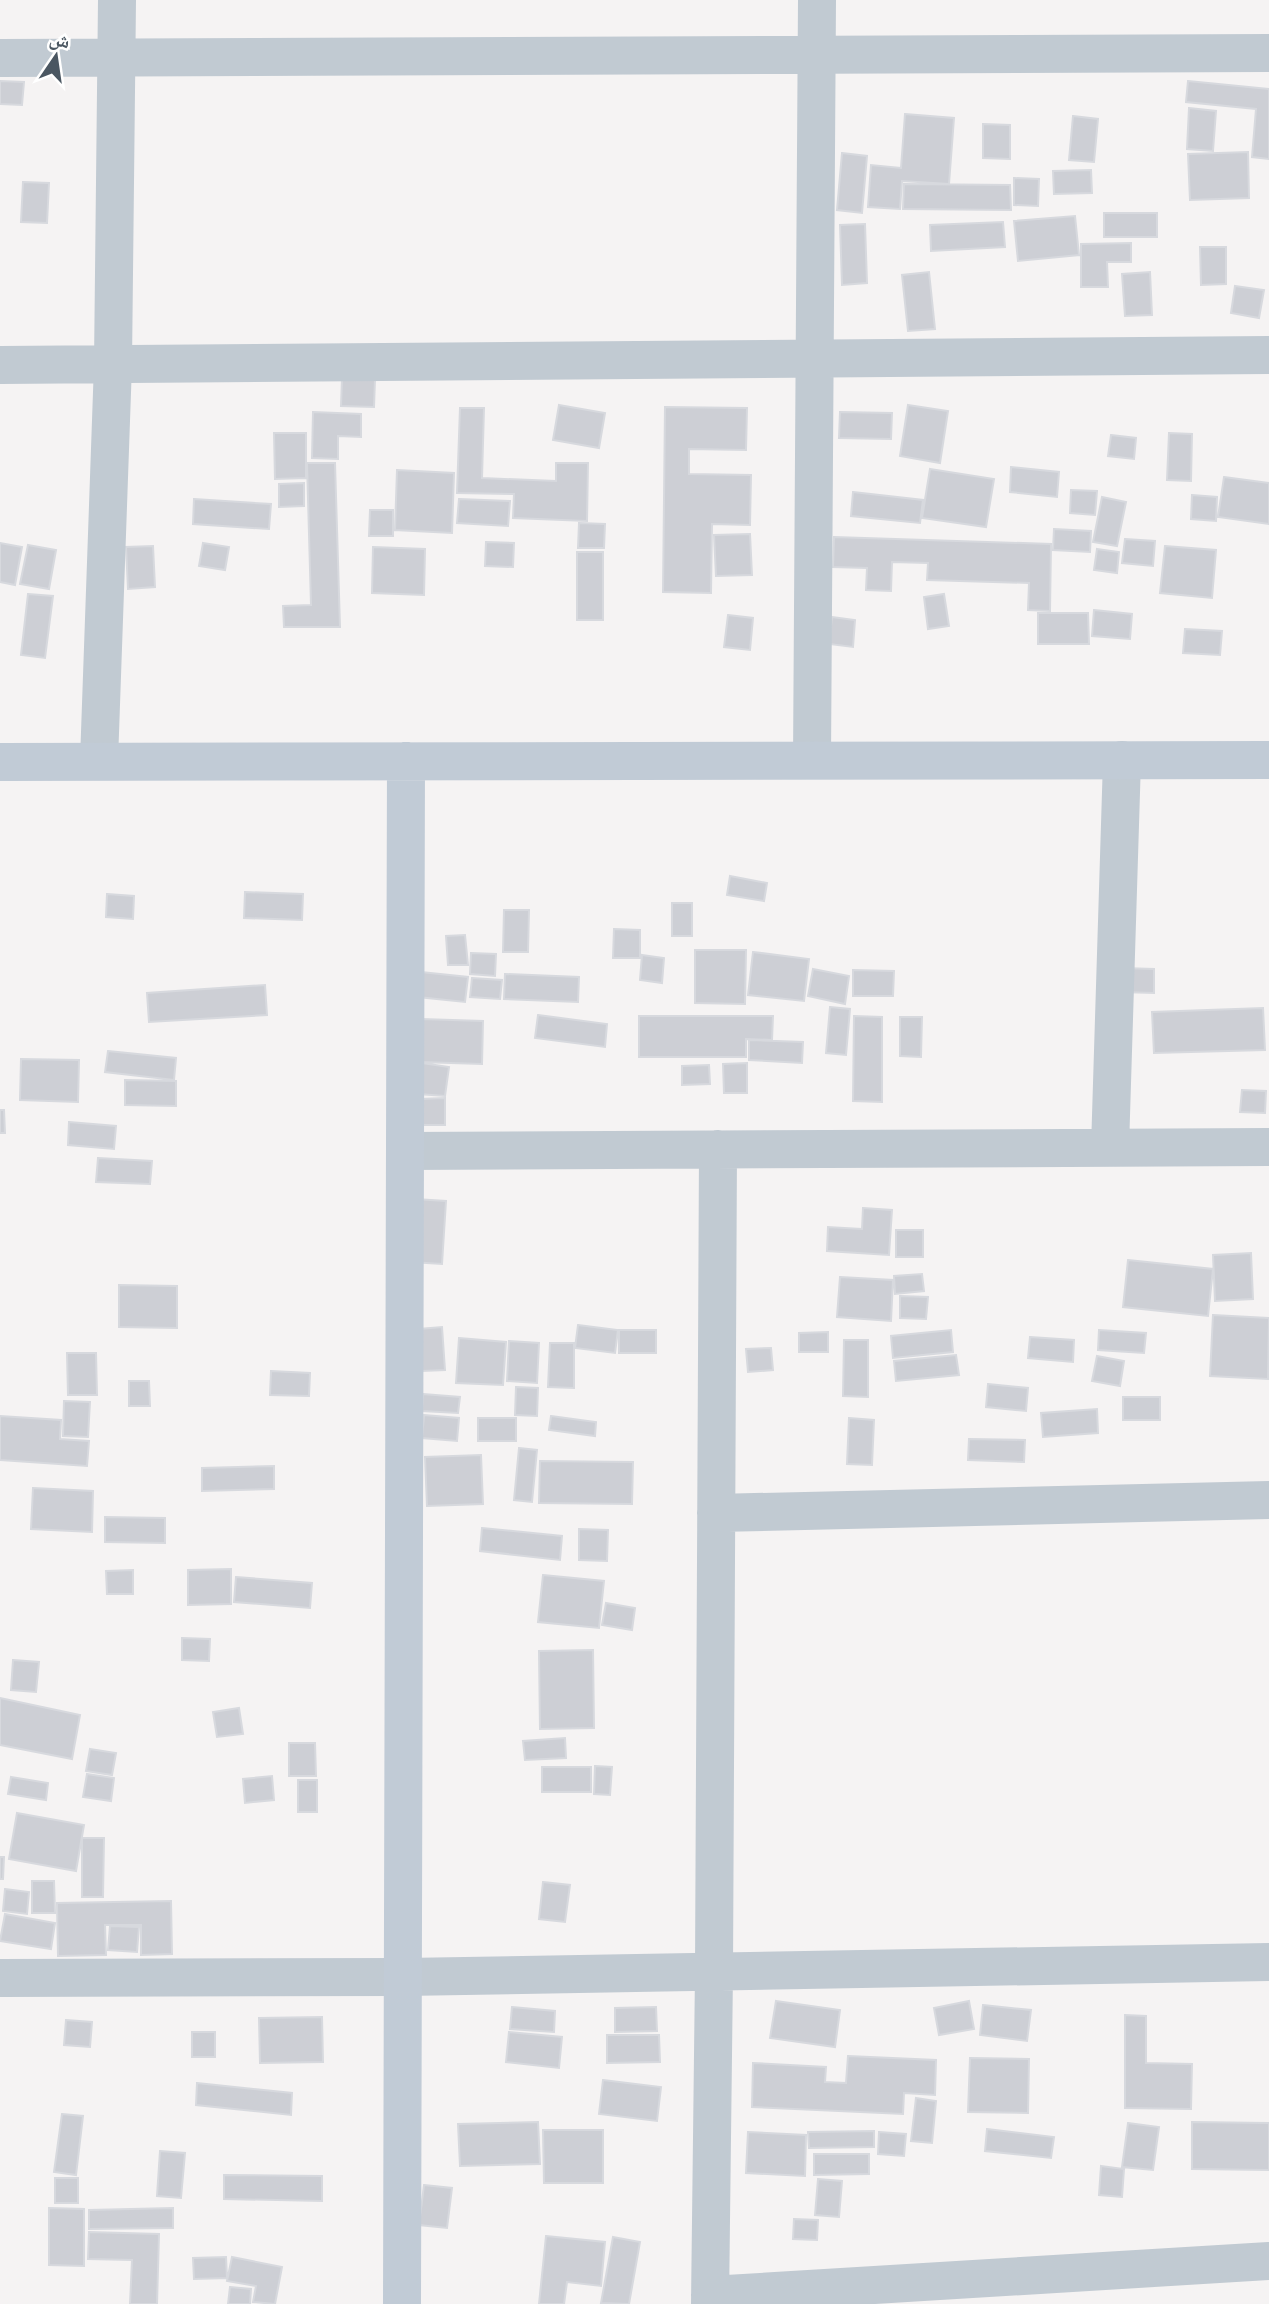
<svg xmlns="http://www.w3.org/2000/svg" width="1269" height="2304" font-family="'Space Grotesk','Noto Naskh Arabic',sans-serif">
  <rect width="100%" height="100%" fill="#f5f3f3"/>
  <path fill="#cdcfd5" stroke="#d7d9de" stroke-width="2" d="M 0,81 L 24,82 L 22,105 L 0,104 Z
    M 1188,81 L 1269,89 L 1269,159 L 1252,157 L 1256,109 L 1186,102 Z
    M 1189,108 L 1216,111 L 1213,151 L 1187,149 Z
    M 905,114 L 954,118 L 949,184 L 902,181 L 900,209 L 868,207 L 871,165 L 901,168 Z
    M 1073,116 L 1098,119 L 1094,162 L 1069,160 Z
    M 983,124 L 1010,125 L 1010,159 L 983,158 Z
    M 1248,152 L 1249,198 L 1190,200 L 1188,154 Z
    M 842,153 L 867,156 L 862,213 L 837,210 Z
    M 1091,170 L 1092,193 L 1054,194 L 1053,171 Z
    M 1014,178 L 1039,179 L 1038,206 L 1014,205 Z
    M 23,182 L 49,183 L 47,223 L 21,222 Z
    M 904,184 L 1010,185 L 1011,210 L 903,209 Z
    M 1104,213 L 1157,213 L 1157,237 L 1104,237 Z
    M 1075,216 L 1079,255 L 1018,261 L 1014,221 Z
    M 1003,222 L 1005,247 L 931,251 L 930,225 Z
    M 865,224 L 867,283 L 842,285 L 840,225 Z
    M 1131,243 L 1131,262 L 1107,262 L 1108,287 L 1081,287 L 1081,244 Z
    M 1200,247 L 1226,247 L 1226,284 L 1201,285 Z
    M 929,272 L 935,329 L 908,331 L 902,275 Z
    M 1150,272 L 1152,315 L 1125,316 L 1122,274 Z
    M 1235,286 L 1264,290 L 1259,318 L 1231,313 Z
    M 342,378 L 375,379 L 374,407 L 341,406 Z
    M 559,405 L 605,413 L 599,448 L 553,440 Z
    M 908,405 L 948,411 L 940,463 L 900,456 Z
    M 665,407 L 747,408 L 746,450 L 689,449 L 689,474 L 751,475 L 750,525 L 712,524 L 711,593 L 663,592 Z
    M 460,408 L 484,408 L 482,478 L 556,481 L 556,463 L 588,463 L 587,521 L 513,518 L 514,494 L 457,493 Z
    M 313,412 L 361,414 L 361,437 L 338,436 L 338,459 L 312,458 Z
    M 840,412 L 892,413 L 891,439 L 839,438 Z
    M 274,433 L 306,433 L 306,478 L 275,479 Z
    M 1169,433 L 1192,434 L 1191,481 L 1167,480 Z
    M 1111,435 L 1136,438 L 1134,459 L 1108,456 Z
    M 307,463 L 335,463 L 340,627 L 284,627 L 283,606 L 311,605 Z
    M 1011,467 L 1059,472 L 1057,497 L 1010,492 Z
    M 930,469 L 994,479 L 986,527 L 922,518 Z
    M 397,470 L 454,473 L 452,533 L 395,530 Z
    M 1224,477 L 1269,483 L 1269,524 L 1218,517 Z
    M 304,483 L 304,506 L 279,507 L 279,484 Z
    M 1071,490 L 1097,491 L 1095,515 L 1070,513 Z
    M 853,492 L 923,500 L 920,523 L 851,516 Z
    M 1192,495 L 1217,497 L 1216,521 L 1191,519 Z
    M 1102,497 L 1126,502 L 1117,546 L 1093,542 Z
    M 194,499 L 271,504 L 269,529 L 193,524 Z
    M 459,499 L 510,501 L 508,526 L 457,523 Z
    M 370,510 L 393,510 L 393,536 L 369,536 Z
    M 579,523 L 605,524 L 604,548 L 578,548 Z
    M 1054,529 L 1091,531 L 1090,552 L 1053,550 Z
    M 750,534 L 752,575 L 716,576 L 714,535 Z
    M 834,537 L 1051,544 L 1050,611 L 1028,610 L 1029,583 L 927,580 L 928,563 L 892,562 L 891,591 L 866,590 L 867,568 L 833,567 Z
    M 1125,539 L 1155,541 L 1153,566 L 1122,563 Z
    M 486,542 L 514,543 L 513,567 L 485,566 Z
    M 0,543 L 22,547 L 15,585 L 0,582 Z
    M 203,543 L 229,547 L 225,570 L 199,566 Z
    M 28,545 L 56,550 L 49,589 L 20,584 Z
    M 153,546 L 155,587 L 128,589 L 126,547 Z
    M 1165,546 L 1216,550 L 1212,598 L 1160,593 Z
    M 373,547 L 425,549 L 424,595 L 372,593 Z
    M 1097,549 L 1119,552 L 1117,573 L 1094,570 Z
    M 577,552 L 603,552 L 603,620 L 577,620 Z
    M 28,594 L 53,596 L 45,658 L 21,655 Z
    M 944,594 L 949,626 L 928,629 L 924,597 Z
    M 1094,610 L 1132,614 L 1130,639 L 1092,636 Z
    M 1038,613 L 1088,613 L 1089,644 L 1038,644 Z
    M 728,615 L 753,618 L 750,650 L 724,647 Z
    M 832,617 L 855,620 L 853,647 L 829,644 Z
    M 1185,629 L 1222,631 L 1220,655 L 1183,653 Z
    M 730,876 L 767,883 L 764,901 L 727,895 Z
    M 245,892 L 303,894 L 302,920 L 244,918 Z
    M 107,894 L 134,896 L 133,919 L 106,917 Z
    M 672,903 L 692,903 L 692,936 L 672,936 Z
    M 504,910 L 529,910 L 528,952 L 503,952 Z
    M 614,929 L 640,930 L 640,958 L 613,958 Z
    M 465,935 L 468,965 L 448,965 L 446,936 Z
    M 695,950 L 746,950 L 745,1004 L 695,1003 Z
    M 753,952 L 809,959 L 804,1001 L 748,995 Z
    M 471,953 L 496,954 L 495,976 L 470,974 Z
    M 642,955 L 664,958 L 662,983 L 640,980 Z
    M 1122,968 L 1154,969 L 1154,993 L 1121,992 Z
    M 813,969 L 849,976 L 845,1004 L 808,996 Z
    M 853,970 L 894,971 L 893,996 L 853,996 Z
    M 421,972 L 468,977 L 465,1002 L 418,997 Z
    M 505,974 L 579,977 L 578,1002 L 504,999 Z
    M 472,978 L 502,980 L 500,999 L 470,997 Z
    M 265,985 L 267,1015 L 149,1022 L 147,993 Z
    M 830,1007 L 850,1009 L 846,1055 L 826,1053 Z
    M 1263,1008 L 1265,1050 L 1154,1053 L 1152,1012 Z
    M 538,1015 L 607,1024 L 605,1047 L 535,1038 Z
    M 639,1016 L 773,1016 L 772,1040 L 746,1039 L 746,1057 L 639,1057 Z
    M 854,1016 L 882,1017 L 882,1102 L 853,1101 Z
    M 900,1017 L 922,1017 L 921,1057 L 900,1056 Z
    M 421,1019 L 483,1021 L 482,1064 L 420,1062 Z
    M 749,1040 L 803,1042 L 802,1063 L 749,1060 Z
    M 108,1051 L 176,1058 L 174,1080 L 105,1072 Z
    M 21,1059 L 79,1060 L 78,1102 L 20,1100 Z
    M 422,1063 L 449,1067 L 445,1096 L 418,1094 Z
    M 747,1063 L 747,1093 L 724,1093 L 723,1064 Z
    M 709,1065 L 710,1084 L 682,1085 L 682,1066 Z
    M 125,1080 L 176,1081 L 176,1106 L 125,1105 Z
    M 1242,1090 L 1266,1091 L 1265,1113 L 1240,1112 Z
    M 445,1098 L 445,1125 L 419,1125 L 420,1099 Z
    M 0,1110 L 4,1110 L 5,1133 L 0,1133 Z
    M 69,1122 L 116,1126 L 114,1149 L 68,1145 Z
    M 98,1158 L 152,1161 L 150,1184 L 96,1182 Z
    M 415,1199 L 446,1201 L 442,1264 L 411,1262 Z
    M 863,1208 L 892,1210 L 889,1255 L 827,1251 L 828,1227 L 862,1229 Z
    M 896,1230 L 923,1230 L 923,1257 L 896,1257 Z
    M 1251,1253 L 1253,1299 L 1215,1301 L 1213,1255 Z
    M 1128,1260 L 1213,1269 L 1208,1316 L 1123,1307 Z
    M 922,1274 L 924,1291 L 895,1294 L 894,1276 Z
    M 840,1277 L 893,1280 L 891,1321 L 837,1317 Z
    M 119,1285 L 177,1286 L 177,1328 L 119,1327 Z
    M 900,1296 L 928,1297 L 926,1319 L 900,1318 Z
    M 1213,1315 L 1269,1318 L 1268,1379 L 1210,1376 Z
    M 578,1325 L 618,1330 L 615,1353 L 575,1348 Z
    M 442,1327 L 445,1370 L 422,1371 L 419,1329 Z
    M 619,1330 L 656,1330 L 656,1353 L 619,1353 Z
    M 951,1330 L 953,1352 L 893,1358 L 891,1336 Z
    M 1099,1330 L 1146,1333 L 1144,1353 L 1098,1350 Z
    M 828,1332 L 828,1352 L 799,1352 L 799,1333 Z
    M 1030,1337 L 1074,1340 L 1073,1362 L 1028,1358 Z
    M 459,1338 L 506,1342 L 503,1385 L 456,1383 Z
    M 844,1340 L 868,1340 L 868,1397 L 843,1396 Z
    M 509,1341 L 539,1343 L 537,1383 L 507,1381 Z
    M 550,1343 L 574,1343 L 574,1388 L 548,1387 Z
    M 771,1348 L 773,1370 L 748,1372 L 746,1349 Z
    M 67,1353 L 96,1353 L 97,1395 L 68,1395 Z
    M 956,1355 L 959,1375 L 896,1381 L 894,1361 Z
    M 1097,1356 L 1124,1361 L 1120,1386 L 1092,1381 Z
    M 271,1371 L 310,1373 L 309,1396 L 270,1395 Z
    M 129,1381 L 149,1381 L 150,1406 L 129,1406 Z
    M 988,1384 L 1028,1388 L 1026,1411 L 986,1407 Z
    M 516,1387 L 538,1388 L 537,1416 L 515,1415 Z
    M 423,1394 L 460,1397 L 458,1413 L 422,1411 Z
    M 1123,1397 L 1160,1397 L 1160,1420 L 1123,1420 Z
    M 64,1401 L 90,1402 L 88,1437 L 63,1436 Z
    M 1097,1409 L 1098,1433 L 1043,1437 L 1041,1413 Z
    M 424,1415 L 459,1418 L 457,1441 L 422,1438 Z
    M 0,1416 L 61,1420 L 60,1439 L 89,1441 L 87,1466 L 0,1460 Z
    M 551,1416 L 596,1422 L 595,1436 L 549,1430 Z
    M 478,1418 L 516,1418 L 516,1441 L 478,1441 Z
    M 849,1418 L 874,1420 L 872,1465 L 847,1464 Z
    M 969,1439 L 1025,1440 L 1024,1462 L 968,1460 Z
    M 519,1448 L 537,1450 L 532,1502 L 514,1500 Z
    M 481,1455 L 483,1504 L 427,1506 L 425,1457 Z
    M 540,1461 L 633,1462 L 632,1504 L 539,1503 Z
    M 274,1466 L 274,1489 L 202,1491 L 202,1468 Z
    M 33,1488 L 93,1491 L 92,1532 L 31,1529 Z
    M 105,1517 L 165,1518 L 165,1543 L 105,1542 Z
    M 482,1528 L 562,1536 L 560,1560 L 480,1551 Z
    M 579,1529 L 608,1530 L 607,1561 L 579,1560 Z
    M 231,1569 L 231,1604 L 188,1605 L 188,1570 Z
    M 133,1570 L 133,1594 L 107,1594 L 106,1571 Z
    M 543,1575 L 604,1581 L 599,1628 L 538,1622 Z
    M 236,1577 L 312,1583 L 310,1608 L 234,1602 Z
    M 606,1603 L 635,1608 L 632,1630 L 602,1625 Z
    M 182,1638 L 210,1639 L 209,1661 L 182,1660 Z
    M 593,1650 L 594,1728 L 540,1729 L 539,1651 Z
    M 13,1660 L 39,1662 L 36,1692 L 11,1690 Z
    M 0,1698 L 80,1715 L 72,1759 L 0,1745 Z
    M 239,1708 L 243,1734 L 217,1737 L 213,1712 Z
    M 565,1738 L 566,1758 L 525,1760 L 523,1741 Z
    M 289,1743 L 315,1743 L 316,1776 L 289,1776 Z
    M 90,1749 L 116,1753 L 112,1775 L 86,1771 Z
    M 595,1766 L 612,1767 L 610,1795 L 594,1794 Z
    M 542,1767 L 591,1767 L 591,1792 L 542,1792 Z
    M 87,1774 L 114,1778 L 111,1801 L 83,1797 Z
    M 272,1776 L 274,1800 L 245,1803 L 243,1779 Z
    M 11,1777 L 48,1783 L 46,1800 L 8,1794 Z
    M 298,1780 L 317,1780 L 317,1812 L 298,1812 Z
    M 17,1813 L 84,1825 L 76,1871 L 9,1859 Z
    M 82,1838 L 104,1838 L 103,1897 L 82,1897 Z
    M 0,1857 L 4,1857 L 3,1879 L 0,1879 Z
    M 32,1881 L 54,1881 L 55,1913 L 32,1913 Z
    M 543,1882 L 570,1885 L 565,1922 L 539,1919 Z
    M 5,1889 L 29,1892 L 27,1914 L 3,1911 Z
    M 171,1901 L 172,1954 L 141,1955 L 141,1925 L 105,1925 L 106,1955 L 58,1956 L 57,1903 Z
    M 5,1914 L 55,1923 L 51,1949 L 0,1941 Z
    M 110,1926 L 139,1927 L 137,1952 L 108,1950 Z
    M 776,2001 L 840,2010 L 835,2047 L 770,2038 Z
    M 969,2001 L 974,2029 L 939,2035 L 934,2008 Z
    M 983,2005 L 1031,2010 L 1027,2041 L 980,2035 Z
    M 512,2007 L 555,2011 L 554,2032 L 510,2029 Z
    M 656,2007 L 657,2031 L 615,2032 L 615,2008 Z
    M 1125,2015 L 1146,2016 L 1146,2063 L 1192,2064 L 1191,2109 L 1125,2108 Z
    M 322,2017 L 323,2062 L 260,2063 L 259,2018 Z
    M 66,2020 L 92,2022 L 90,2047 L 64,2045 Z
    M 192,2032 L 215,2032 L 215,2057 L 192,2057 Z
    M 509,2032 L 562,2037 L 559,2068 L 506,2062 Z
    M 607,2035 L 659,2035 L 660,2062 L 607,2063 Z
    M 848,2056 L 936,2060 L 935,2095 L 904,2093 L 903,2114 L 752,2107 L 753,2063 L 826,2067 L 825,2082 L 846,2083 Z
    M 970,2058 L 1029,2059 L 1028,2113 L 968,2112 Z
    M 603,2080 L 661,2087 L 657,2121 L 599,2114 Z
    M 197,2083 L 292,2093 L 291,2115 L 196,2105 Z
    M 916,2098 L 936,2101 L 932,2143 L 911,2141 Z
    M 62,2114 L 83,2116 L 76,2175 L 54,2172 Z
    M 538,2122 L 540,2164 L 460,2166 L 458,2124 Z
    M 1192,2122 L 1269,2123 L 1269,2170 L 1192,2169 Z
    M 1128,2123 L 1159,2127 L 1153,2170 L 1122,2167 Z
    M 987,2129 L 1054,2137 L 1051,2158 L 985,2151 Z
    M 543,2130 L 603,2130 L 603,2183 L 544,2183 Z
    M 874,2131 L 874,2147 L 809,2148 L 808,2132 Z
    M 748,2132 L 806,2135 L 805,2176 L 746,2173 Z
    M 879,2132 L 906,2134 L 904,2156 L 878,2154 Z
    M 160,2151 L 185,2153 L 181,2198 L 157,2196 Z
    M 814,2154 L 869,2154 L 869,2174 L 814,2175 Z
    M 1101,2166 L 1124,2169 L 1122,2197 L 1099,2195 Z
    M 224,2175 L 322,2176 L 322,2201 L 224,2199 Z
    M 55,2178 L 78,2178 L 78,2203 L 55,2203 Z
    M 818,2179 L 842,2181 L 839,2217 L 815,2215 Z
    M 424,2185 L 452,2188 L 447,2228 L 419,2225 Z
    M 49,2208 L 84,2209 L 84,2266 L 49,2265 Z
    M 173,2208 L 173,2228 L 89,2229 L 89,2210 Z
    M 794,2219 L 818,2220 L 817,2240 L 793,2239 Z
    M 89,2232 L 159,2234 L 157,2304 L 130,2304 L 132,2260 L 88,2259 Z
    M 546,2236 L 605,2242 L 601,2286 L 567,2282 L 564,2304 L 539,2304 Z
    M 613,2237 L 640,2242 L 629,2304 L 601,2303 Z
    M 226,2257 L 227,2278 L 194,2279 L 193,2258 Z
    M 232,2257 L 282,2267 L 275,2304 L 253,2302 L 256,2286 L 227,2281 Z
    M 230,2287 L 251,2289 L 250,2304 L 228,2304 Z"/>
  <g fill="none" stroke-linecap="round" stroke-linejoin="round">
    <path stroke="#c1cad2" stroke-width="38" d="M 0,58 L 1269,53
      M 0,365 L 1269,355
      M 812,760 L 817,0
      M 99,761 L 113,364 L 117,0
      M 1110,1148 L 1122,760
      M 405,1151 L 1269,1147
      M 716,1513 L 1269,1500
      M 0,1978 L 404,1977 L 1269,1962
      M 710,2295 L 1269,2261
      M 710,2304 L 714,1972 L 718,1149"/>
    <path stroke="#c1cbd6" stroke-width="38" d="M 0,762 L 1269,760
      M 402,2304 L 406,761"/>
  </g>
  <g transform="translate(56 56) rotate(13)" stroke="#ffffff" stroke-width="5" paint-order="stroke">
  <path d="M0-5L12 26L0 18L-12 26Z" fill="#4a5661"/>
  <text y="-10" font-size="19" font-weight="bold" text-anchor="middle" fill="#4a5661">ش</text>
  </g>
</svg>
